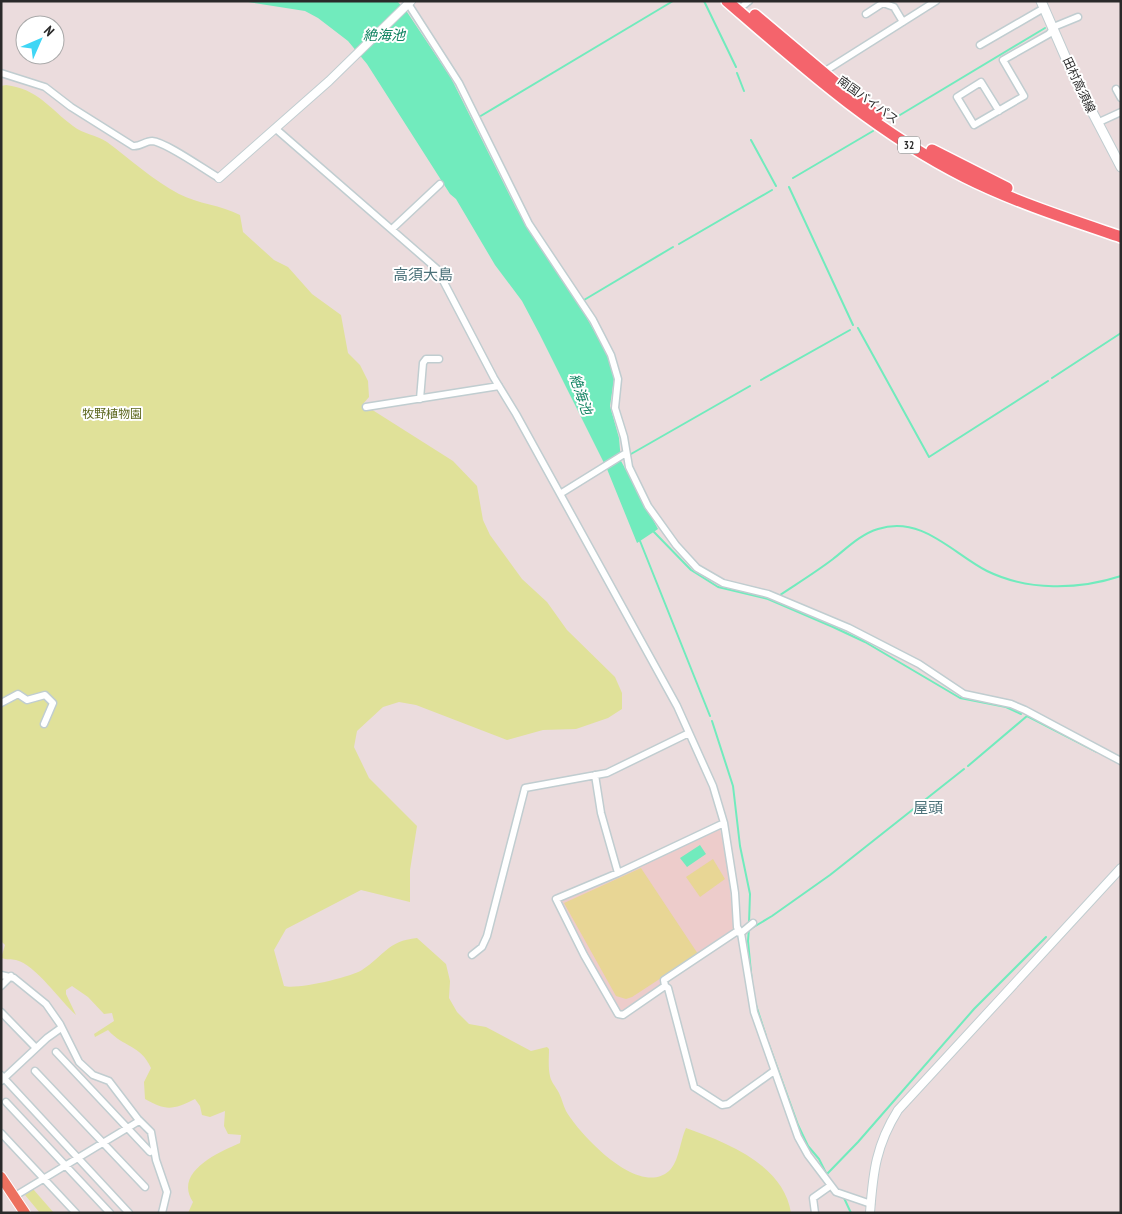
<svg xmlns="http://www.w3.org/2000/svg" width="1122" height="1214" font-family="'PT Sans Narrow','Noto Sans JP',sans-serif">
  <rect width="100%" height="100%" fill="#ebdcdd"/>
  <path fill="#edcccb" d="M 717,829 L 720,830 L 727,860 L 734,930 L 662,979 L 659,988 L 622,1013 L 619,1013 L 591,965 L 559,900 Z"/>
  <path fill="#e0e199" d="M 6,85 C 38,89 49,108 73,126 C 83,134 97,135 107,142 C 131,160 153,180 179,194 C 198,204 221,205 240,215 L 243,232 L 274,260 L 288,267 L 312,294 L 341,315 L 348,353 L 360,365 L 368,381 L 369,397 L 363,404 L 453,461 L 477,486 L 483,520 L 490,535 L 522,579 L 547,602 L 567,630 L 615,677 L 622,693 L 622,709 L 608,718 L 576,729 L 543,730 L 507,740 L 416,705 L 399,702 L 383,707 L 357,731 L 354,747 L 369,778 L 417,826 L 410,870 L 410,902 L 361,890 L 286,929 L 274,950 L 284,986 C 297,990 351,977 362,970 C 384,956 387,941 417,938 L 446,964 L 450,981 L 449,998 L 457,1012 L 469,1024 L 486,1027 L 531,1051 L 547,1047 L 549,1049 C 549,1057 548,1068 550,1076 C 551,1082 556,1087 559,1093 C 562,1099 563,1105 566,1111 C 580,1135 639,1198 669,1171 C 679,1162 680,1141 686,1128 C 726,1142 784,1165 791,1213 L 188,1213 L 193,1202 C 173,1172 219,1152 240,1143 L 241,1135 L 228,1134 L 224,1126 L 225,1111 L 210,1117 L 202,1115 L 200,1106 L 195,1099 C 173,1110 166,1111 145,1099 L 144,1082 L 151,1068 C 140,1044 124,1048 108,1030 L 95,1037 L 94,1034 L 114,1021 L 112,1013 L 104,1014 L 88,997 L 72,986 L 66,990 L 66,994 L 76,1015 C 61,1002 35,964 16,960 C 11,959 7,960 1,958 L 5,945 L 1,941 L 1,86 Z
    M 33,1189 L 54,1213 L 40,1213 L 25,1195 Z"/>
  <path fill="#e8d695" d="M 713,859 L 725,879 L 700,897 L 686,877 Z
    M 641,868 L 698,954 L 632,997 L 626,999 L 616,996 L 564,903 Z"/>
  <path fill="#71ebbd" d="M 242,1 L 397,1 L 407,12 L 451,78 L 516,208 L 542,250 L 580,306 L 610,359 L 614,379 L 610,406 L 619,438 L 621,461 L 658,529 L 637,543 L 607,469 L 540,335 L 522,301 L 495,265 L 456,199 L 450,194 L 367,64 L 348,41 L 318,18 L 305,11 Z
    M 700,845 L 706,854 L 687,867 L 680,858 Z"/>
  <g fill="none" stroke-linecap="round" stroke-linejoin="round">
    <path stroke="#71ebbd" stroke-width="2" d="M 704,1 L 736,67
      M 737,73 L 744,91
      M 479,117 L 673,1
      M 895,118 L 1045,28
      M 751,140 L 776,186
      M 793,178 L 873,131
      M 789,187 L 853,325
      M 679,244 L 772,190
      M 584,300 L 673,247
      M 858,328 L 929,457 L 1048,381
      M 1052,378 L 1121,333
      M 761,380 L 850,330
      M 631,454 L 750,386
      M 654,532 L 691,570 L 718,587 L 768,599 L 833,627 L 865,642 L 960,698 L 1006,707 L 1021,714
      M 640,541 L 710,716
      M 780,595 C 798,583 816,572 833,559 C 847,548 861,534 878,529 C 922,515 952,553 987,571 C 1028,591 1078,590 1121,576
      M 712,721 L 733,786 L 740,846 L 750,894 L 749,923
      M 968,766 L 1027,716 L 1097,752
      M 749,928 L 748,941 L 752,983
      M 752,928 L 772,916 L 830,875 L 964,769
      M 755,1002 L 766,1036
      M 768,1042 L 798,1125 L 808,1146 L 819,1159 L 827,1175
      M 827,1174 L 858,1142 L 974,1009 L 1046,937
      M 844,1198 L 851,1213"/>
    <g stroke="#c0cdd0" stroke-width="9">
      <path id="minor" d="M 407,2 L 459,83 L 529,224 L 593,320 L 611,355 L 618,379 L 615,408 L 624,437 L 629,467 L 648,506 L 676,545 L 697,568 L 723,583 L 768,594 L 849,628 L 919,664 L 964,694 L 1011,704 L 1025,710 L 1121,761
        M 744,5 L 749,1
        M 866,14 L 883,3 L 894,7 L 903,22
        M 980,45 L 1044,8
        M 1,73 L 45,87 L 71,107 L 133,146 C 140,147 145,141 152,141 C 166,142 205,170 219,178
        M 822,73 L 936,1
        M 1116,89 L 1121,98
        M 999,111 L 981,82 L 957,97 L 974,125 L 1024,96 L 1003,60 L 1049,34 L 1056,26 L 1078,17
        M 1097,123 L 1121,112
        M 276,129 L 437,269 L 494,378 L 516,414 L 677,706 L 713,786 L 724,823 L 735,893 L 737,927 L 741,933 L 754,1012 L 798,1137 L 808,1155 L 836,1192 L 871,1204
        M 392,229 L 440,184
        M 420,399 L 423,363 L 426,359 L 439,359
        M 366,407 L 499,386
        M 560,494 L 626,453
        M 1,703 L 18,694 L 27,700 L 45,695 L 53,703 L 44,724
        M 595,775 L 601,813 L 618,873
        M 753,923 L 741,933 L 736,932 L 664,980 L 665,986 L 668,988 L 694,1087 L 722,1105 L 728,1104 L 774,1071
        M 472,955 L 482,947 L 487,936 L 525,788 L 607,773 L 689,733
        M 1,975 L 14,978 L 46,1004 L 60,1024 L 79,1062 L 93,1075 L 109,1081 L 138,1119 L 151,1132 L 156,1160 L 167,1192 L 162,1213
        M 1,986 L 11,976
        M 665,986 L 623,1015 L 618,1014 L 584,955 L 556,899 L 618,873 L 724,823
        M 1,1012 L 36,1048
        M 56,1052 L 150,1152
        M 35,1071 L 145,1187
        M 1,1075 L 129,1213
        M 1,1081 L 47,1038 L 61,1028
        M 6,1102 L 110,1213
        M 1,1133 L 76,1213
        M 15,1196 L 139,1121
        M 815,1213 L 813,1198 L 830,1186"/>
    </g>
    <g stroke="#c0cdd0" stroke-width="10">
      <path id="tertiary" d="M 219,178 L 329,81 L 411,1
        M 870,1213 C 873,1172 876,1145 898,1110 L 1121,868"/>
    </g>
    <g stroke="#c0cdd0" stroke-width="11">
      <path id="secondary" d="M 1041,1 L 1075,79 L 1121,167"/>
    </g>
    <g stroke="#fff" stroke-width="12">
      <path id="primary" d="M 1,1177 L 25,1213"/>
    </g>
    <g stroke="#fff" stroke-width="14">
      <path id="trunk" d="M 727,1 C 802,66 875,132 965,177 C 1015,202 1068,219 1121,237
        M 755,15 L 838,85 L 878,116
        M 932,150 L 1007,188"/>
    </g>
    <use href="#minor" stroke="#fff" stroke-width="6"/>
    <use href="#tertiary" stroke="#fff" stroke-width="8"/>
    <use href="#secondary" stroke="#fff" stroke-width="9"/>
    <use href="#primary" stroke="#ed715f" stroke-width="10"/>
    <use href="#trunk" stroke="#f4646c" stroke-width="11"/>
  </g>
  <g text-anchor="middle" stroke-width="4" stroke-linejoin="round" paint-order="stroke">
    <rect fill="#fff" stroke="#6a6a6a" stroke-width="1" x="898" y="136.5" width="22" height="17" rx="4"/>
    <g font-size="11" font-weight="bold" fill="#2a2a2a">
      <text x="909" y="149">32</text>
    </g>
    <g font-size="12" fill="#2a2a2a" stroke="#fff">
      <text transform="translate(1079 85) rotate(65)" y="4">田村高須線</text>
      <text transform="translate(868 100) rotate(36)" y="4">南国バイパス</text>
    </g>
    <g font-size="12" fill="#5a651b" stroke="#fff">
      <text x="112" y="418">牧野植物園</text>
    </g>
    <g font-size="14" font-style="italic" fill="#108361" stroke="#fff">
      <text x="384" y="40">絶海池</text>
      <text transform="translate(581 394) rotate(71)" y="5">絶海池</text>
    </g>
    <g font-size="15" fill="#4b7179" stroke="#fff">
      <text x="423" y="280">高須大島</text>
      <text x="928" y="813">屋頭</text>
    </g>
  </g>
  <rect width="1122" height="1214" fill="none" stroke="#2a2a2a" stroke-width="5"/>
  <g transform="translate(40 40) rotate(45)"><circle r="24" fill="#ffffff" stroke="#aaaaaa"/>
  <path d="M0-4L9 19L0 12L-9 19Z" fill="#3fd6f5"/>
  <text y="-8" font-size="14" font-weight="bold" text-anchor="middle" fill="#2a2a2a">N</text>
  </g>
</svg>
